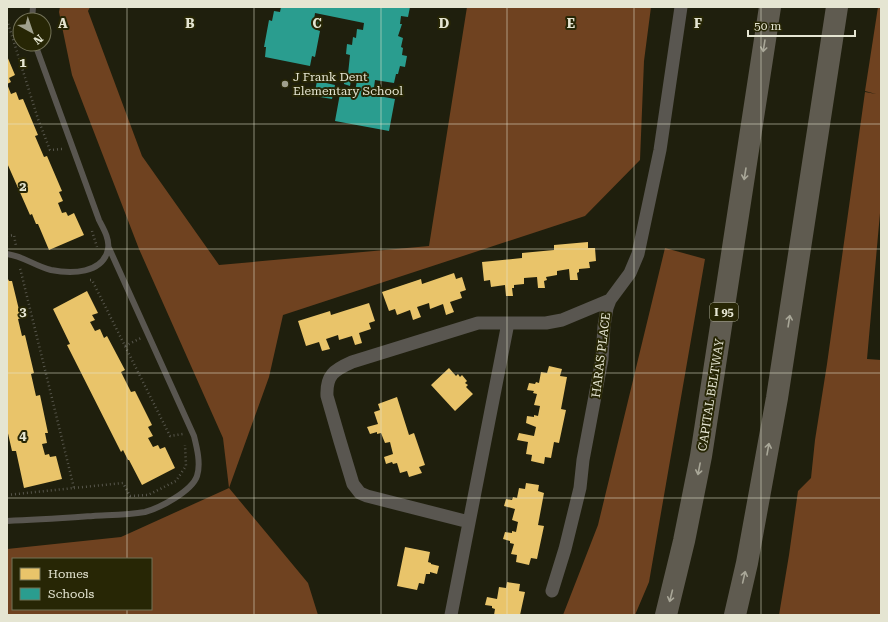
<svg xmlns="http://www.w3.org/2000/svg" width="888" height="622" font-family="'Roboto Serif',serif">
  <rect width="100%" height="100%" fill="#1f1f0d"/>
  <path fill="#6f4220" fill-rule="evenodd" d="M 60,7 L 90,7 L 88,11 L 142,156 L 219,265 L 429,246 L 467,7 L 651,7 L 644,61 L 640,160 L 585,216 L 283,315 L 269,377 L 229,488 L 308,583 L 318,615 L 7,615 L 7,549 L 121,537 L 229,488 L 223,438 L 139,249 L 72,75 L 59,12 ZM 13,559 L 151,559 L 151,609 L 13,609 Z
    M 878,7 L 881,7 L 881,202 L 867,359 L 881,360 L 881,615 L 779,615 L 789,555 L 798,491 L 811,478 L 815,440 L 827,364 L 865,92 L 876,94 L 865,91 Z
    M 665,248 L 705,259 L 649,582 L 635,615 L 563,615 L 598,525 Z"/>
  <path fill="#e9c46a" d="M 7,56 L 15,75 L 9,78 L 11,82 L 7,84 Z
    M 7,84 L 11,94 L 16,92 L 19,100 L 23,99 L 38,135 L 35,136 L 44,157 L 47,156 L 62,191 L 59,192 L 63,201 L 58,203 L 62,213 L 66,212 L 68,216 L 74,213 L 84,235 L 49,250 L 38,224 L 36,224 L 32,214 L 30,215 L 7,163 Z
    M 588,242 L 588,248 L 595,248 L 596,261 L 589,262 L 590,268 L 579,269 L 579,272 L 577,273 L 578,280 L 570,280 L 569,269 L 557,271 L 557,275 L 546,277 L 547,280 L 544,281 L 545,288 L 538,288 L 537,277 L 524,278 L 524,284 L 514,285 L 514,288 L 512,288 L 513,296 L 506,296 L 505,285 L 491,287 L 490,280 L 484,281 L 482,262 L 522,258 L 522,253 L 554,250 L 554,245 Z
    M 454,273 L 456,279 L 462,277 L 466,290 L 460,292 L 462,298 L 450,302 L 454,312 L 446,315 L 443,304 L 430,309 L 429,303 L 417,307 L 421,317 L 413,320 L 410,310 L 397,315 L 395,309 L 389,311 L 382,292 L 421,279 L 422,284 Z
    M 7,277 L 9,281 L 12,281 L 21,318 L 18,319 L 22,336 L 25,335 L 34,373 L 31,374 L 36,396 L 40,395 L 48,433 L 45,433 L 47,443 L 42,444 L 45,455 L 49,454 L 50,457 L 56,456 L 62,479 L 24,488 L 16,451 L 12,451 L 7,429 Z
    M 87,291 L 98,313 L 92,315 L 95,320 L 90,322 L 95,331 L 100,329 L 104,338 L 107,336 L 125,370 L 121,372 L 131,392 L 135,391 L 152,425 L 148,427 L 153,436 L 148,438 L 153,447 L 158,445 L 160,449 L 165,447 L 175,468 L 142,485 L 129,460 L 128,460 L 123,450 L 121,452 L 67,345 L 70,344 L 53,309 Z
    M 369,303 L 375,321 L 369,323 L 371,329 L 359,333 L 362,343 L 355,345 L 352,336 L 339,340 L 338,335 L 326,339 L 330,349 L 322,351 L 319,342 L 306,346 L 298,321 L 330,311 L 331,315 Z
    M 549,366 L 562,369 L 560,376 L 567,377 L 561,409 L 566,410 L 559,443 L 554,442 L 551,458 L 545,457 L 544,464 L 531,461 L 532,455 L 526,454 L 528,442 L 517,440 L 519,433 L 534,436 L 536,427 L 526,423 L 527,416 L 534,417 L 534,415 L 538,416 L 540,406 L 534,405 L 537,394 L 533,393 L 534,391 L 527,390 L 529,383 L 535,384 L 536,382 L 539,383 L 541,372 L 547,373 Z
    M 449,368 L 456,376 L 458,374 L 460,377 L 462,375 L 467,381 L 465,383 L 468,385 L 466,387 L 473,394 L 455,411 L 431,385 Z
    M 397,397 L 409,435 L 414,433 L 425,465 L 419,467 L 422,473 L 409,477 L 407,471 L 400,473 L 397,463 L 393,464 L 392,462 L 386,464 L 384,457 L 393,454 L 390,442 L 385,443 L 381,433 L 377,434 L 377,432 L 370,434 L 367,427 L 378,424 L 374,412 L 380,410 L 378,404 Z
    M 526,483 L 539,485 L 538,491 L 544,493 L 538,525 L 544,526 L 537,559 L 531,558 L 529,565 L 516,562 L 517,555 L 511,554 L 514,544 L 510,543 L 510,541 L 503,539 L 505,532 L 512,533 L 512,531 L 516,532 L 518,522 L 512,520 L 515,509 L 504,506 L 506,499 L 512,500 L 513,497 L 517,498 L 519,488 L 525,489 Z
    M 405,547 L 430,552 L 428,562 L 431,563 L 431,564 L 439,566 L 437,574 L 430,572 L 430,574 L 426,574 L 424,584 L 419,583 L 417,590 L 397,586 Z
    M 507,582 L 520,584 L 519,591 L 525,592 L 520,615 L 494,615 L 495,609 L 492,608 L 492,606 L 485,605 L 487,597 L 497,599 L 499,587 L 506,588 Z"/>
  <path fill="#2a9d8f" d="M 281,7 L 410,7 L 408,17 L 401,16 L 400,24 L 402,24 L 398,36 L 403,38 L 401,47 L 403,48 L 402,55 L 407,56 L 405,67 L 400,66 L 398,74 L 396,74 L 394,83 L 375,80 L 373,95 L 395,99 L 389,131 L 335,121 L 341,88 L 355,91 L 358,76 L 348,74 L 350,55 L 346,54 L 347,44 L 352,45 L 353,37 L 356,38 L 357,29 L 363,30 L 364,23 L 315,13 L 314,20 L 319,20 L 317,30 L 320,31 L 315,57 L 312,56 L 310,66 L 265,57 L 266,47 L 264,47 L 269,20 L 272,21 L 274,11 L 280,12 Z
    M 344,79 L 351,80 L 350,86 L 344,84 Z
    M 317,81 L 335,85 L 332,99 L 314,96 Z"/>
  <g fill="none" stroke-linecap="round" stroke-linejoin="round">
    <path stroke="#57564c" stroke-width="2.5" stroke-dasharray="1 3" stroke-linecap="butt" d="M 7,20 L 38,119 L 50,150 L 62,149
      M 92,231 L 97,247
      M 7,236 L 14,235 L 16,246
      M 90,280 L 92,280 L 170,436 L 183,434
      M 125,346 L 141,338
      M 74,488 L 123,483 L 130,496 L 148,495 L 176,481 L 186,466 L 185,445
      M 7,495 L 74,488 L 20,268"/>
    <path stroke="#595650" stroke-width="6" d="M 32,20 L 33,7
      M 7,254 C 23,256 35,266 51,270 C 71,274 103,274 108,249 C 110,239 103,228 99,220 L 35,44
      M 7,521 C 36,520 64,518 93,516 C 110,515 128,515 145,512 C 160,508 192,491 197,476 C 201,464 197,448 194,436 L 109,248"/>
    <path stroke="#595650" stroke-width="13" d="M 469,522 L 367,496 L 360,493 L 353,484 L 340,441 L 327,396 C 326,375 334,370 352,362 L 478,323 L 546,323 L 562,320 L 610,300
      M 552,591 L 565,549 L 580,488 L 583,460 L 602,359 L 604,326 L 607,308 L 610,300 L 630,273 L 638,254 L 660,150 L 681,7
      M 451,615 L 508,323"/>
    <path stroke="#5f5b50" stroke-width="22" d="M 666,615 L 684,541 L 701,456 L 770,7
      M 735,615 L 747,563 L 777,398 L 837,7"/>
  </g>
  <defs><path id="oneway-shaft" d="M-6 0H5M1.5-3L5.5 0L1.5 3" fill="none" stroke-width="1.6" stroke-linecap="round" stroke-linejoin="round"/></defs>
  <g stroke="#a9a798">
    <use href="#oneway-shaft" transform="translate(764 46) rotate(99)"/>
    <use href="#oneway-shaft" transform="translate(745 174) rotate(99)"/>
    <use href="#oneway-shaft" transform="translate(789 321) rotate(-81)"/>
    <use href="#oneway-shaft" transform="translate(768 449) rotate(-80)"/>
    <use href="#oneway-shaft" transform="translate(699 469) rotate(101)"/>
    <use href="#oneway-shaft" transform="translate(744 577) rotate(-77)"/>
    <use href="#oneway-shaft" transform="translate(671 596) rotate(104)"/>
  </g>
  <path fill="none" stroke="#e5e5d2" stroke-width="1" stroke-opacity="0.55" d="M 127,7 L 127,559M 254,7 L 254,615M 381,7 L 381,615M 507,7 L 507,615M 634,7 L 634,615M 761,7 L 761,615M 7,124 L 881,124M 7,249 L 881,249M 7,373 L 881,373M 7,498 L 881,498M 127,609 L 127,615"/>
  <circle fill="#a0a08d" stroke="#272605" stroke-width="1.5" cx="285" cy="84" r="4"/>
  <g text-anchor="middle" stroke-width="4" stroke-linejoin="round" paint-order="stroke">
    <rect fill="#272605" stroke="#acac94" stroke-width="1" x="710" y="303" width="28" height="18" rx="3"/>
    <g font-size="11" font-weight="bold" fill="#e5e5d2">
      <text x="724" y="316">I 95</text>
    </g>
    <g font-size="12" fill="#e5e5d2" stroke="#272605" text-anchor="start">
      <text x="293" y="81">J Frank Dent<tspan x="293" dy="14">Elementary School</tspan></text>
    </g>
    <g font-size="12" fill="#e5e5d2" stroke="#272605">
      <text transform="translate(601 355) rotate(-83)" y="4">HARAS PLACE</text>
      <text transform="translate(711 395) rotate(-81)" y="4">CAPITAL BELTWAY</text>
    </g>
  </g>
  <g font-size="13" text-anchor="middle" font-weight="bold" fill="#e5e5d2" stroke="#272605" stroke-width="4" stroke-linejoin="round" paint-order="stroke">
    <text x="63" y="28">A</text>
    <text x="190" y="28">B</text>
    <text x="317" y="28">C</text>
    <text x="444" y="28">D</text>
    <text x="571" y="28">E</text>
    <text x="698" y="28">F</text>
    <text x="23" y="67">1</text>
    <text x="23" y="191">2</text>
    <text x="23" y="316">3</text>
    <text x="23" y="440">4</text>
  </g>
  <rect width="888" height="622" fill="none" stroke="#e5e5d2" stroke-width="16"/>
  <rect x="12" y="558" width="140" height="52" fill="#272605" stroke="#737257"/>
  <rect x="20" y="568" width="20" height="12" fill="#e9c46a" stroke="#737257"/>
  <text x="48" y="578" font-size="12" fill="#e5e5d2">Homes</text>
  <rect x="20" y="588" width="20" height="12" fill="#2a9d8f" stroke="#737257"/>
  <text x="48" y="598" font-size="12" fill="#e5e5d2">Schools</text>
  <g transform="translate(32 32) rotate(140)"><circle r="19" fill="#272605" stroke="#737257"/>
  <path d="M0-3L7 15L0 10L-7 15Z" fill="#a0a08d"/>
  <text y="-6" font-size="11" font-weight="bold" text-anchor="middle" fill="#e5e5d2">N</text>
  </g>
  <path d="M748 30v6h107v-6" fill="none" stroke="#e5e5d2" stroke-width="2"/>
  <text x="754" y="30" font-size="12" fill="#e5e5d2" stroke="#272605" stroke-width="3" paint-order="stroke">50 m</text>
</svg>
